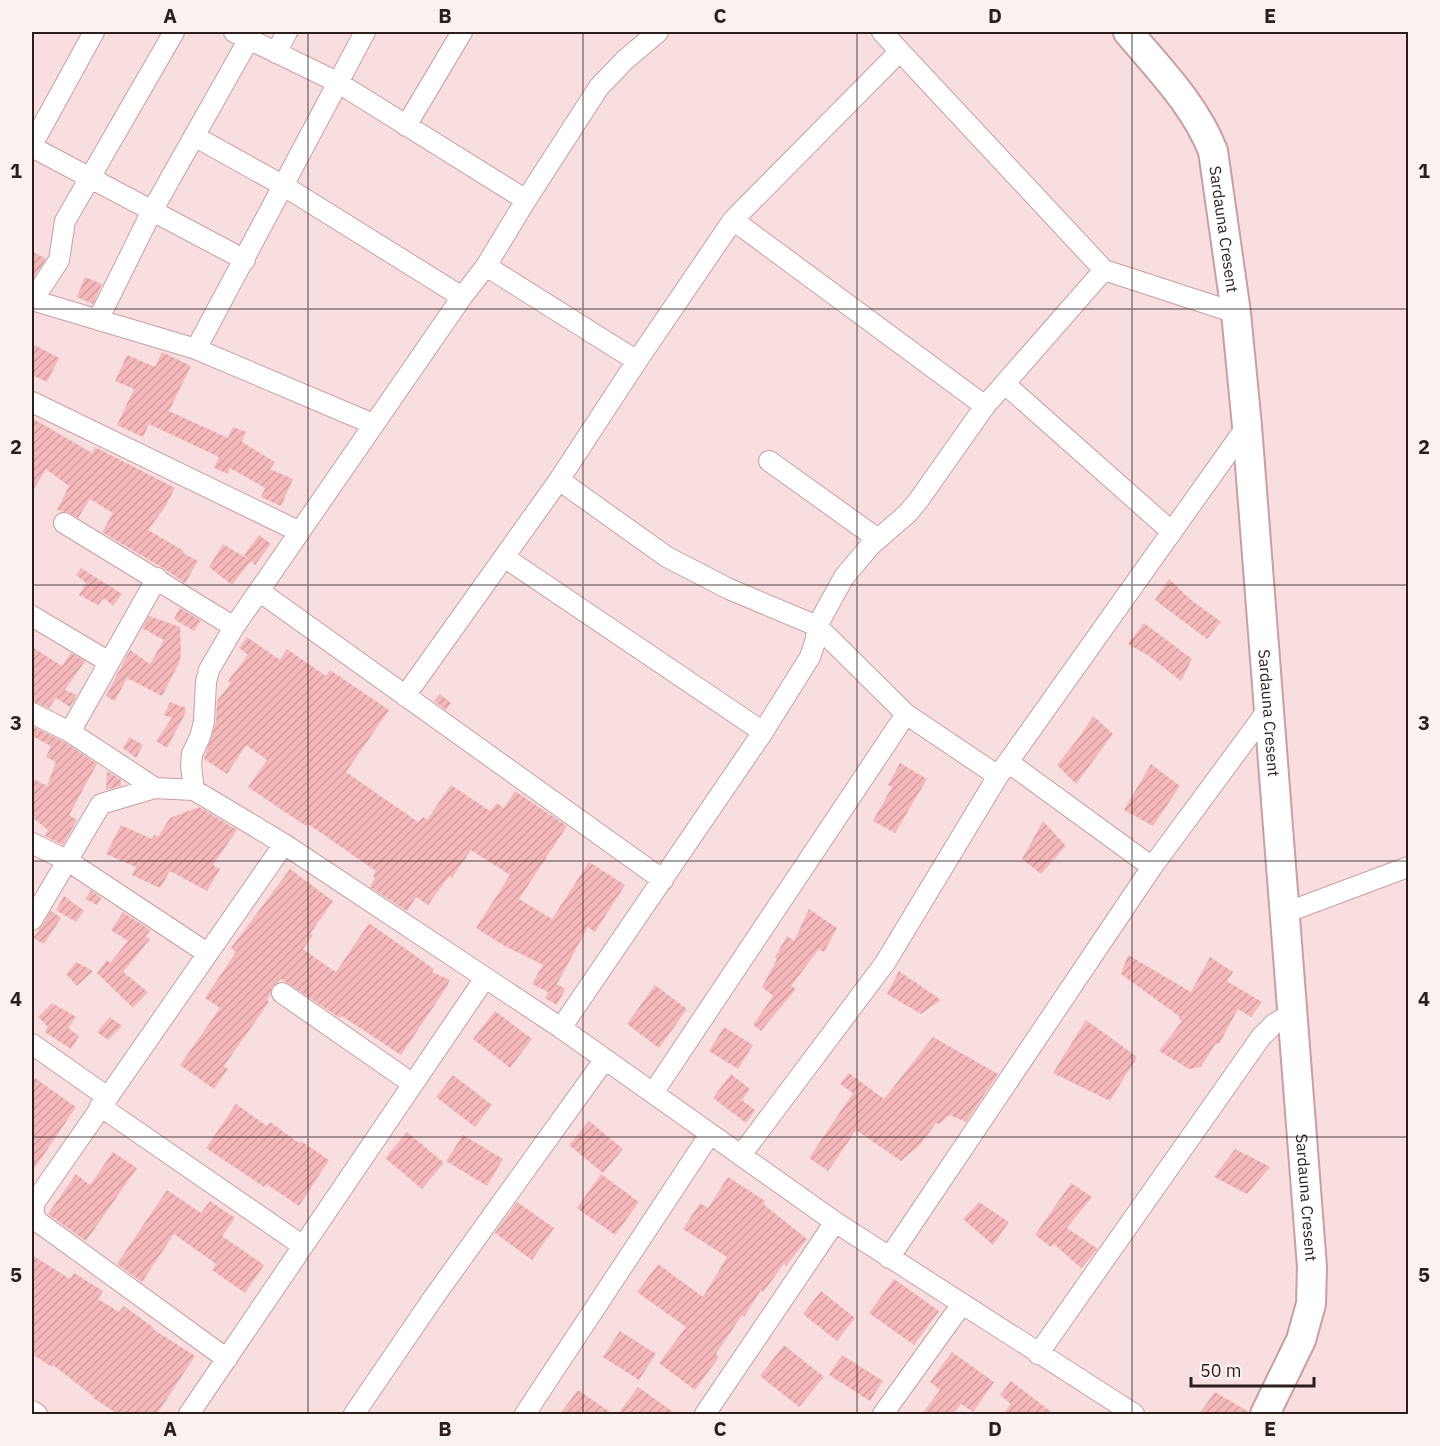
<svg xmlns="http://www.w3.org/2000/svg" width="1440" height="1446" font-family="'IBM Plex Sans',sans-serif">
  <defs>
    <pattern id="building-hatch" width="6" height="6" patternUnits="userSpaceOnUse" patternTransform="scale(1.5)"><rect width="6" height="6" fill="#f4b8ba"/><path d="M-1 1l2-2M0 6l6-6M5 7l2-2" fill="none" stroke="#d29e9f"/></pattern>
  </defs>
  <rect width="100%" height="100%" fill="#f9dedf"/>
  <path fill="url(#building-hatch)" d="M 32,251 L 46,259 L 34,277 L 32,276 Z
    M 85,277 L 102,284 L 93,304 L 77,297 Z
    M 32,344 L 59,358 L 47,382 L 32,375 Z
    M 162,352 L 191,366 L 169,411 L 228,438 L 233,427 L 246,432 L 242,442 L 275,462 L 270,469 L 293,479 L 281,506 L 261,497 L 265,488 L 230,468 L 228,474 L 214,468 L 219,457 L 149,424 L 143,437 L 117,425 L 134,389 L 115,381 L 127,355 L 155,367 Z
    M 32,418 L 92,453 L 95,447 L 175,488 L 165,507 L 148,530 L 184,551 L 183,553 L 198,561 L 185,583 L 163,568 L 102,532 L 113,513 L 90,499 L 78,518 L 70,513 L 57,510 L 69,486 L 46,469 L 32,492 Z
    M 259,535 L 271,544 L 255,565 L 244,555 Z
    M 223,544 L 251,561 L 232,585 L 209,567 Z
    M 81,568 L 122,594 L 113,606 L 104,598 L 98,605 L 79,595 L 86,583 L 76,575 Z
    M 1169,579 L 1190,599 L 1221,622 L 1207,639 L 1155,600 Z
    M 180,608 L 201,621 L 194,631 L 174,619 Z
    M 149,616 L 180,627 L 181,654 L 179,663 L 162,696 L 127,678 L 115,701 L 106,696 L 130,650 L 150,664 L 164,640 L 142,628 Z
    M 1144,623 L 1192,659 L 1181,681 L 1149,656 L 1128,644 Z
    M 247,637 L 280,660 L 287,649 L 326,676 L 330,670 L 389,710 L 346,772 L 418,822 L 423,817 L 427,820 L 451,785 L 490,811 L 497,803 L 504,808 L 515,791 L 567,826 L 519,899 L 552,919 L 589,862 L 625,885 L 595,932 L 588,927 L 557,984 L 565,989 L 557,1005 L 545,998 L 548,992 L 532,984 L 543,965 L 503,945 L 476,928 L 510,875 L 471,850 L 452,878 L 449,876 L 428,905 L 416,897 L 407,911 L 370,887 L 375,878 L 373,876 L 376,871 L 308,824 L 306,826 L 248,787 L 267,760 L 246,745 L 227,774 L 204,759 L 216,722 L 217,701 L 231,683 L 228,681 L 248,655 L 239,648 Z
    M 32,647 L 62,666 L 71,653 L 85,661 L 65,690 L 77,695 L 70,707 L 56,698 L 49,708 L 32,701 Z
    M 440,694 L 451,703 L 446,710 L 434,701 Z
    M 170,702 L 186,708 L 185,714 L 167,748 L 156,741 L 172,718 L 164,715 Z
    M 1093,716 L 1113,734 L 1076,784 L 1057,765 L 1080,736 Z
    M 32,726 L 64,742 L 97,764 L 69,815 L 77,820 L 63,845 L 45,836 L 48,830 L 32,817 L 32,778 L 47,786 L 56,762 L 46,757 L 51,746 L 32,736 Z
    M 129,737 L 143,745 L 136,758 L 123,748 Z
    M 900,763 L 927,779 L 895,833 L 873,821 L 892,787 L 888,785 Z
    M 1151,764 L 1180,786 L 1153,826 L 1124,810 Z
    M 107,771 L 121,780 L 121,786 L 106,790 Z
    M 199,807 L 237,830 L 213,865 L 220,869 L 207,891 L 170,871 L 160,888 L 132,875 L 136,867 L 106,854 L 121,825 L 152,839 L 154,835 L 158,837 L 170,818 Z
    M 1043,821 L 1066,846 L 1041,874 L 1022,859 Z
    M 290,869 L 333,901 L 310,934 L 313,935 L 303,949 L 325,965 L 336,972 L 369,923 L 434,969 L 432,972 L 450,980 L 446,988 L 401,1055 L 342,1016 L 340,1018 L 281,979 L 272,987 L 270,995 L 267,1000 L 269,1002 L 224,1066 L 228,1069 L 214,1089 L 180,1065 L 220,1008 L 205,998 L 236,952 L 231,948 Z
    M 91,890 L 101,898 L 97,905 L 85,899 Z
    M 64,896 L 84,911 L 76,922 L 56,910 Z
    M 809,909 L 837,928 L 824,952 L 819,949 L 791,986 L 796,989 L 761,1031 L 753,1025 L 773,996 L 762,987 L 777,959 L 775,957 L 787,936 L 794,941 Z
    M 51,911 L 61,918 L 44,944 L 33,938 Z
    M 123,912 L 150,930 L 146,936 L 150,939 L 123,972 L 148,992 L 133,1008 L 97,973 L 107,960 L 110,963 L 128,941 L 111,930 Z
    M 1128,955 L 1191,992 L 1210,957 L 1233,972 L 1227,981 L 1262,1002 L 1251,1017 L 1238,1009 L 1219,1044 L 1216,1043 L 1201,1067 L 1189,1069 L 1159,1051 L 1182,1021 L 1178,1019 L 1180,1017 L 1121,974 Z
    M 76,962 L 93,971 L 77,986 L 66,974 Z
    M 899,971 L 941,1000 L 921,1014 L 887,994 Z
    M 655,985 L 687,1009 L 659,1048 L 627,1024 Z
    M 52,1003 L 76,1017 L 68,1028 L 79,1036 L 71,1049 L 45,1032 L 48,1027 L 38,1017 Z
    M 495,1011 L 532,1039 L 510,1068 L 473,1039 Z
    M 110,1017 L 122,1026 L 108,1040 L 97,1032 Z
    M 1086,1020 L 1137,1057 L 1110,1101 L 1053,1073 Z
    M 724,1027 L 753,1045 L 738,1069 L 709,1051 Z
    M 933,1037 L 998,1074 L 966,1122 L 950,1115 L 939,1124 L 936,1123 L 919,1146 L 901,1161 L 856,1130 L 828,1171 L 809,1158 L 853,1093 L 840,1084 L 849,1073 L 884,1099 Z
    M 731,1074 L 750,1089 L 742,1100 L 755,1110 L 746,1123 L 713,1098 Z
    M 453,1075 L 492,1105 L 475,1127 L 436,1097 Z
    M 32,1076 L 76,1107 L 32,1172 Z
    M 236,1104 L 267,1126 L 270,1122 L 299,1143 L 301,1141 L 329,1160 L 299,1206 L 266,1184 L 264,1187 L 206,1148 Z
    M 589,1121 L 623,1149 L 603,1173 L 569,1145 Z
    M 407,1132 L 444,1163 L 422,1189 L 385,1158 Z
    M 463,1135 L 503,1159 L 487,1186 L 446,1161 Z
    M 1235,1149 L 1270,1167 L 1247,1194 L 1214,1177 Z
    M 113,1152 L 137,1168 L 86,1241 L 48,1214 L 76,1174 L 90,1185 Z
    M 601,1174 L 639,1202 L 615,1235 L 577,1208 Z
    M 728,1177 L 765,1201 L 763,1204 L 807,1239 L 786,1266 L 784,1264 L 763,1292 L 761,1290 L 744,1317 L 742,1315 L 716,1354 L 719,1357 L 695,1390 L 659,1363 L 686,1327 L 637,1292 L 658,1264 L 703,1297 L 727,1257 L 683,1229 L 700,1203 L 708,1208 Z
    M 1071,1183 L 1092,1197 L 1067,1228 L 1098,1249 L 1081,1268 L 1054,1244 L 1051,1247 L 1035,1235 Z
    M 167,1190 L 201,1213 L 210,1201 L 235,1218 L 222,1236 L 264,1265 L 245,1293 L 212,1270 L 216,1264 L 174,1234 L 142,1282 L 117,1264 Z
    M 517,1202 L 554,1228 L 532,1260 L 495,1233 Z
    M 979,1202 L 1009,1222 L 993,1245 L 963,1219 Z
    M 32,1255 L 70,1279 L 74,1273 L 103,1291 L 98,1299 L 119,1312 L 124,1306 L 154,1328 L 153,1329 L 195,1356 L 157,1414 L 118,1414 L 93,1398 L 94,1397 L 53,1365 L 52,1367 L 32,1354 Z
    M 894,1279 L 939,1311 L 914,1345 L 869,1313 Z
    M 821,1291 L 855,1318 L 837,1341 L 803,1314 Z
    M 620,1331 L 656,1354 L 639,1380 L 603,1357 Z
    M 784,1345 L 824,1377 L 799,1407 L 760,1376 Z
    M 952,1352 L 994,1382 L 973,1412 L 961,1404 L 953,1414 L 922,1414 L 940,1390 L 930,1382 Z
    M 842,1355 L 883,1381 L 870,1401 L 829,1375 Z
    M 1011,1381 L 1054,1414 L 1003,1414 L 1011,1404 L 1000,1395 Z
    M 638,1387 L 676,1414 L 618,1414 Z
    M 578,1390 L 613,1414 L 560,1414 Z
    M 1215,1392 L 1249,1412 L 1249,1414 L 1199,1414 Z"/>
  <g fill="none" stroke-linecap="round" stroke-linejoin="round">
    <g stroke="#c99fa0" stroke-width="22">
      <path id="street" d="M 234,32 L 337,82 L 526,200
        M 882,32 L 1104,270 L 1236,313
        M 276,53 L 287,32
        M 406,126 L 462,32
        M 194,136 L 284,186 L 462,297
        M 32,145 L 94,32
        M 32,147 L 245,260
        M 733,220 L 985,406
        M 486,266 L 637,361
        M 32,300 L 196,349 L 373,424
        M 33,300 L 59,260 L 65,221 L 174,32
        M 98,320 L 152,211 L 249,39
        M 196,349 L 365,32
        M 1005,384 L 1172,532
        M 32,402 L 300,532
        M 769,461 L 878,539
        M 559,480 L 667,557 L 729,589 L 817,626 L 906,714 L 998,776
        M 64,523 L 234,627
        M 504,557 L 763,732
        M 259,591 L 663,880
        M 32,616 L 109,662
        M 405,696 L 559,480 L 637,361 L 733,220 L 900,51
        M 32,713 L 70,732 L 155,788
        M 70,732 L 157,578
        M 1008,762 L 1152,867
        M 194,790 L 191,766 L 192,754 L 200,737 L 204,722 L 206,682 L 209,670 L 234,627 L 462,297 L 486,266 L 526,200 L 599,87 L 625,60 L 658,32
        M 32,843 L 68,861 L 207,953
        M 1285,913 L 1408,867
        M 32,920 L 101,804 L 155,788 L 194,790 L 284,844 L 561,1028 L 835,1222 L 1134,1414
        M 282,993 L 413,1084
        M 561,1028 L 763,732 L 810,657 L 816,639 L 817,626 L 844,577 L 870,546 L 907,514 L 918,501 L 985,406 L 1104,270
        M 32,1044 L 106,1096
        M 653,1093 L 906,714
        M 100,1106 L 303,1246
        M 741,1155 L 885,963 L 998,776 L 1247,426
        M 889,1258 L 1152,867 L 1270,707
        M 1038,1354 L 1261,1037 L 1274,1024 L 1293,1013
        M 227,1359 L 37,1221 L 33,1212 L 35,1202 L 284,844
        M 32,1411 L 37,1414
        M 189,1414 L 485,978
        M 354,1414 L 434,1297 L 605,1059
        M 525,1414 L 710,1134
        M 705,1414 L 835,1222
        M 883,1414 L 962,1304"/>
    </g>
    <g stroke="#c99fa0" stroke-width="32">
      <g id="secondary">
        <path id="s1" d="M 1128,32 C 1159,69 1195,105 1213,151 L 1236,313 L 1247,426 L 1312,1267 L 1311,1304 L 1301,1340 L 1265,1414"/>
      </g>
    </g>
    <use href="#street" stroke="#fff" stroke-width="20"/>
    <use href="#secondary" stroke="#fff" stroke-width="28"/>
  </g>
  <path fill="none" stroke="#2d1d1d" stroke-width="1.5" stroke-opacity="0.55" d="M 308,32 L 308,1414M 583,32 L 583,1414M 857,32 L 857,1414M 1132,32 L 1132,1414M 32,309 L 1408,309M 32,585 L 1408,585M 32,861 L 1408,861M 32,1137 L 1408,1137"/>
  <g text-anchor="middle" stroke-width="5" stroke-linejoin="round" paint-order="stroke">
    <g font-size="16" fill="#2d1d1d" stroke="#faf1f1">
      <text dy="6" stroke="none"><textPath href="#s1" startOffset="226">Sardauna Cresent</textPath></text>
      <text dy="6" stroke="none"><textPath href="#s1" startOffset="712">Sardauna Cresent</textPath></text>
      <text dy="6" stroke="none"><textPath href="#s1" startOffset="1198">Sardauna Cresent</textPath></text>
    </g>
  </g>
  <rect width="1440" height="1446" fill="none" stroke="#faf1f1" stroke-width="66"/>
  <path d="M1191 1377v9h123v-9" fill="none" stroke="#2d1d1d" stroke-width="3"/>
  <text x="1200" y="1377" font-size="18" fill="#2d1d1d" stroke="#faf1f1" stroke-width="4.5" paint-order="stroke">50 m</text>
  <rect x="33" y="33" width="1374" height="1380" fill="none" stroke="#2d1d1d" stroke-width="2"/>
  <g font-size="20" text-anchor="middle" font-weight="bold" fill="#2d1d1d">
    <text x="170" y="23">A</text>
    <text x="445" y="23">B</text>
    <text x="720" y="23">C</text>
    <text x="995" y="23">D</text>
    <text x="1270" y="23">E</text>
    <text x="16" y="178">1</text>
    <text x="1424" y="178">1</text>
    <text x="16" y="454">2</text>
    <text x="1424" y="454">2</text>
    <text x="16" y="730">3</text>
    <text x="1424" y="730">3</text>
    <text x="16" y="1006">4</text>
    <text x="1424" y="1006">4</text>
    <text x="16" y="1282">5</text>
    <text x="1424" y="1282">5</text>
    <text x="170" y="1436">A</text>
    <text x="445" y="1436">B</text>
    <text x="720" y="1436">C</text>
    <text x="995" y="1436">D</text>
    <text x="1270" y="1436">E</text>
  </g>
</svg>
